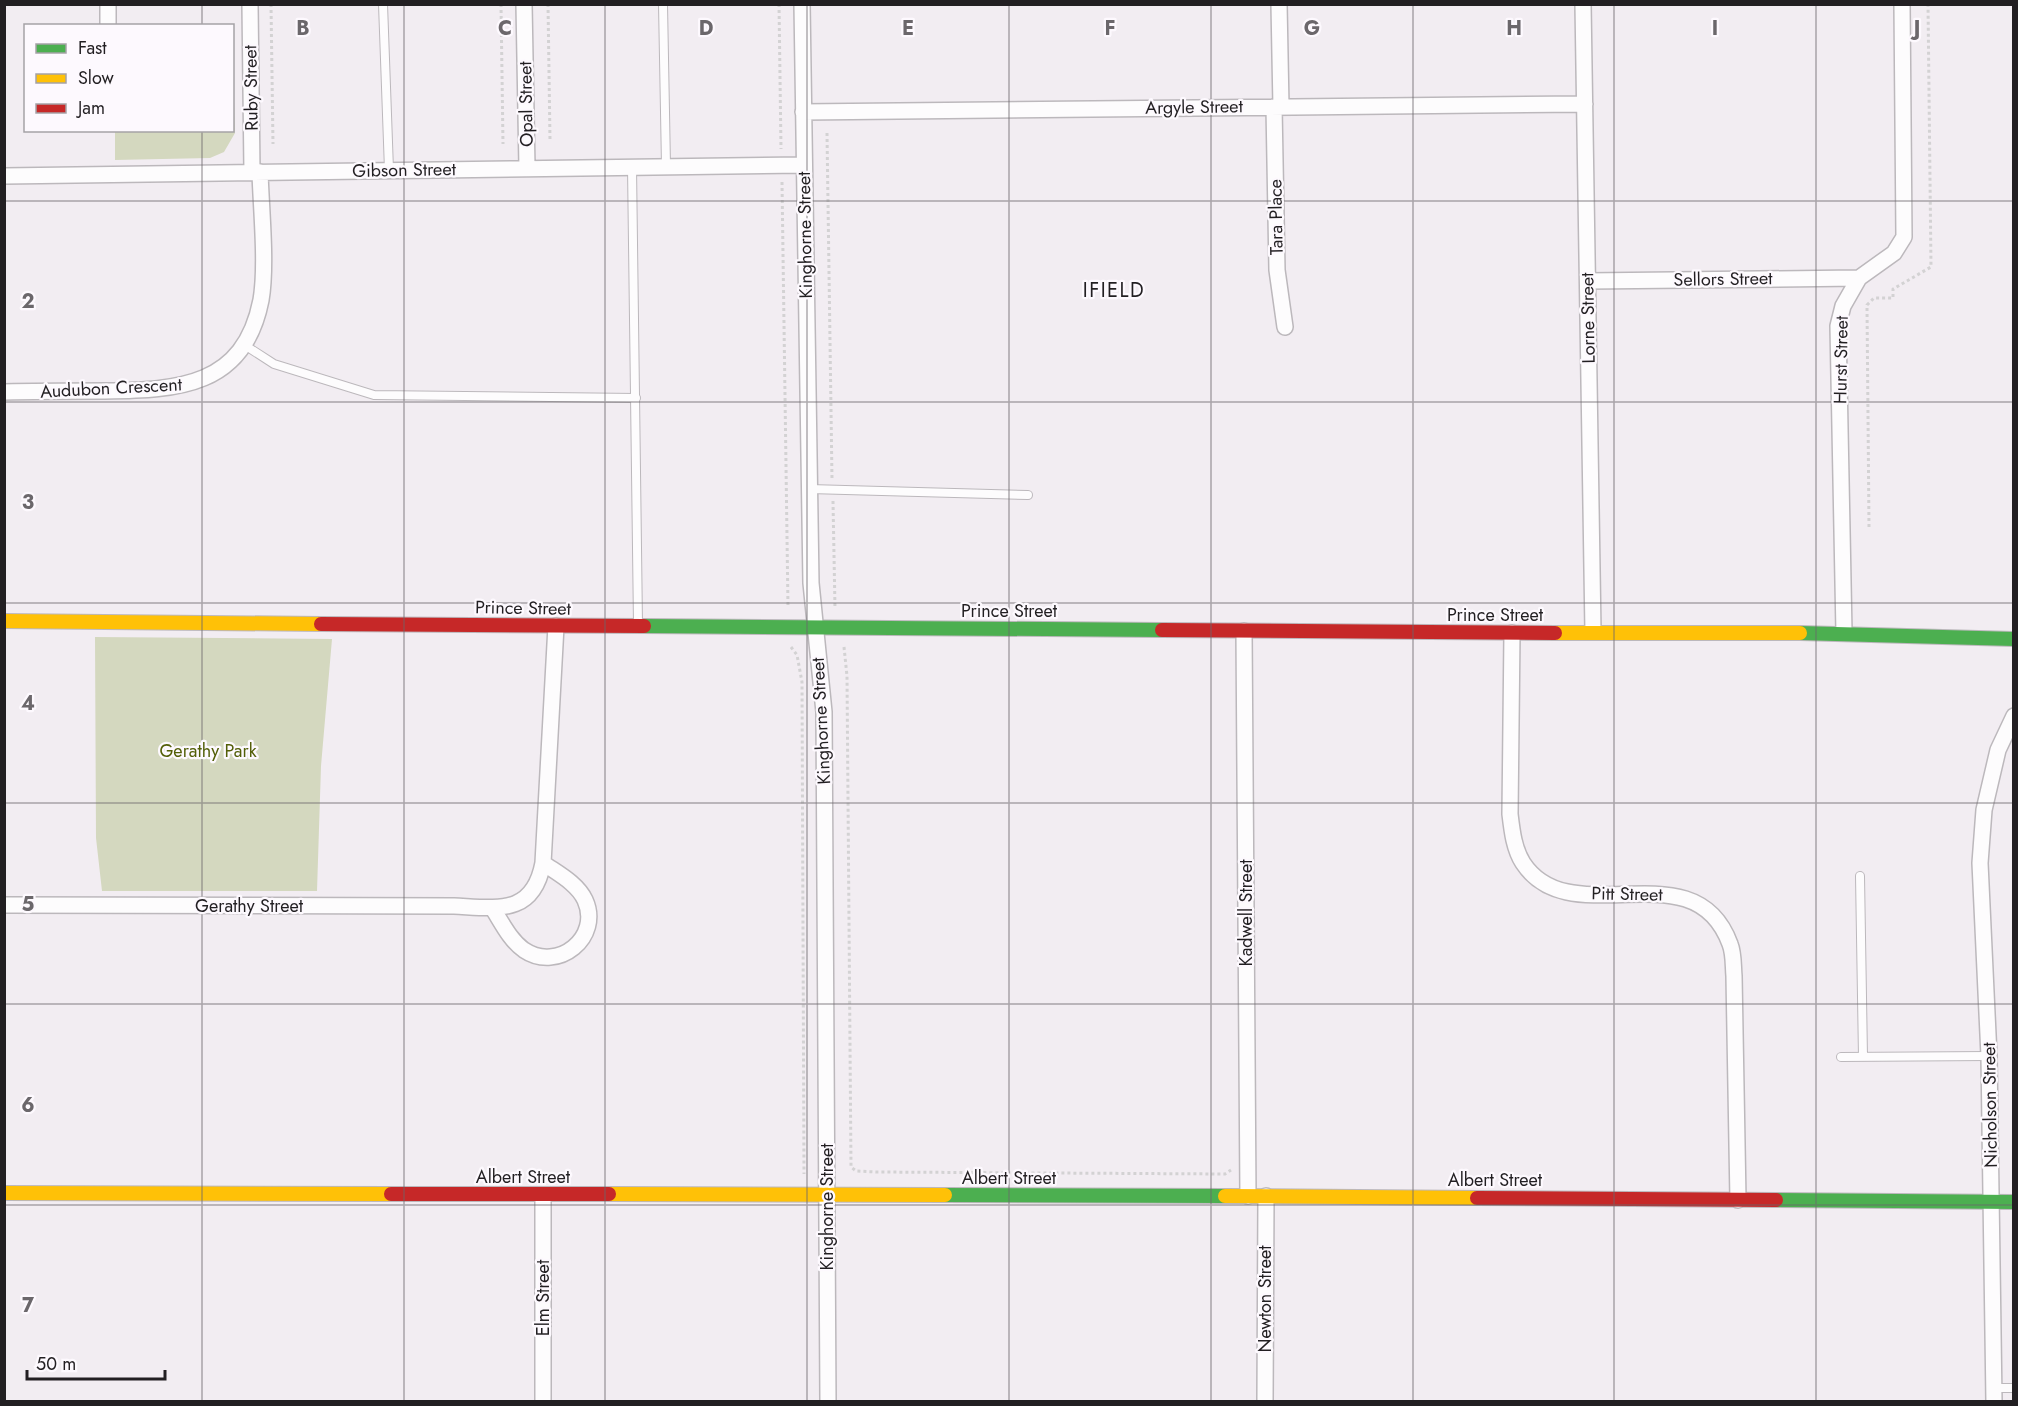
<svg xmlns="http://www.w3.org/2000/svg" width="2018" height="1406" font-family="Jost,sans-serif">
  <rect width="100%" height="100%" fill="#f2edf2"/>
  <path fill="#d4d8bf" d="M 232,40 L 235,133 L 224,152 L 210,158 L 115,160 L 115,131 L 232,130 Z
    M 95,637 L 332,639 L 321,766 L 317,891 L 102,891 L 96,838 Z"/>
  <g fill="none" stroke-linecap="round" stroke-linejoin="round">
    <g stroke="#bcb8bc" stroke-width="10">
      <path id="lane" d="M 383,4 L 389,170
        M 663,4 L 666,166
        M 632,167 L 638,624
        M 243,344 L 274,364 L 374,395 L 636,398
        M 809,489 L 1028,495
        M 1860,876 L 1863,1057
        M 1841,1057 L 1989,1056
        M 1994,1388 L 2014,1388"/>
    </g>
    <g stroke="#bcb8bc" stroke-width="18">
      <path id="street" d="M 108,4 L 108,26
        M 250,4 L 252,172
        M 524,4 L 527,168
        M 802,4 L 811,583 L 824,712 L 828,1402
        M 1279,4 L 1281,107
        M 1583,4 L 1593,632
        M 1274,107 L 1277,270 L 1285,327
        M 803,112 L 1585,104
        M 4,176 L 804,165
        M 1588,281 L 1859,278
        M 4,392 C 38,391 72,391 105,391 C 178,390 244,387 261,300 C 267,265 261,208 260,172
        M 1244,631 L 1248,1196
        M 1512,633 L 1510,814 C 1512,831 1514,849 1523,863 C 1571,936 1694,846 1730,944 C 1734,954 1733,966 1734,976 L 1738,1200
        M 1844,633 L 1838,326 L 1843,306 L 1859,278 L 1894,253 L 1904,237 L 1902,4
        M 4,905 L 454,906 C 497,908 533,916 543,863 L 556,626
        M 493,909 C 502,923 510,940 524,950 C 558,973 602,937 585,900 C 577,883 557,873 543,863
        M 543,1195 L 543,1402
        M 1265,1402 L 1266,1196
        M 1994,1402 L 1989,1056 L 1980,863 L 1984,810 L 1998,750 L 2014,716"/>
    </g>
    <g stroke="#bcb8bc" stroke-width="16">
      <path id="fast" d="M 644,626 L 1162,630
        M 1800,633 L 2014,639
        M 945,1195 L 1225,1196
        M 1776,1200 L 2014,1202"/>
    </g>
    <g stroke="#bcb8bc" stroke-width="16">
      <path id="slow" d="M 4,621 L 321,624
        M 1555,633 L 1800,633
        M 4,1193 L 391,1194
        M 609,1194 L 945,1195
        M 1225,1196 L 1477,1198"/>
    </g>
    <g stroke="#bcb8bc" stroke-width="16">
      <path id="jam" d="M 321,624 L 644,626
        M 1162,630 L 1555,633
        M 391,1194 L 609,1194
        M 1477,1198 L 1776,1200"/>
    </g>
    <path stroke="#d3d2d3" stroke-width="3" stroke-dasharray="3 3" stroke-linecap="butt" d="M 271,4 L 273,144
      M 501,4 L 503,144
      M 548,4 L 550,140
      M 779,4 L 781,149
      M 827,133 L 832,479
      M 782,182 L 788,607
      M 833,501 L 835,608
      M 1869,527 L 1867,305 L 1874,298 L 1893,298 L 1893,289 L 1931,267 L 1928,4
      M 791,647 L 797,655 L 802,682 L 804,1174
      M 844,647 L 847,676 L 851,1167 L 856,1171 L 876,1172 L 1225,1174 L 1231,1170"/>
    <use href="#lane" stroke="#fdfcfd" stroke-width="8"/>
    <use href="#street" stroke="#fdfcfd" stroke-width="15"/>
    <use href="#fast" stroke="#4caf50" stroke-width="14"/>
    <use href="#slow" stroke="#ffc107" stroke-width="14"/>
    <use href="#jam" stroke="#c62828" stroke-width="14"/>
  </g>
  <path fill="none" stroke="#6b676b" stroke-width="1.5" stroke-opacity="0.55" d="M 202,4 L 202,26M 404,4 L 404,1402M 605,4 L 605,1402M 807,4 L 807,1402M 1009,4 L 1009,1402M 1211,4 L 1211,1402M 1413,4 L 1413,1402M 1614,4 L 1614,1402M 1816,4 L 1816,1402M 202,130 L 202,1402M 4,201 L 2014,201M 4,402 L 2014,402M 4,603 L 2014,603M 4,803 L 2014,803M 4,1004 L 2014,1004M 4,1205 L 2014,1205"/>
  <g text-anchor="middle" stroke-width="4.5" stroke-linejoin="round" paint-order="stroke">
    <g font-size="18" fill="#221f22" stroke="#fdf9fe">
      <text transform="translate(251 88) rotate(-91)" y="6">Ruby Street</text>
      <text transform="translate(526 104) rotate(-91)" y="6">Opal Street</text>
      <text transform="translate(1194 107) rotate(-1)" y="6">Argyle Street</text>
      <text transform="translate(404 170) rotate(-1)" y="6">Gibson Street</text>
      <text transform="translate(1276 217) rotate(-91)" y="6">Tara Place</text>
      <text transform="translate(805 235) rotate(-91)" y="6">Kinghorne Street</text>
      <text transform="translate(1723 279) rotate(-1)" y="6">Sellors Street</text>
      <text transform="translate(1588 318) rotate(-91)" y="6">Lorne Street</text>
      <text transform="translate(1841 360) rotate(-89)" y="6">Hurst Street</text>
      <text transform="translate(111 388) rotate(-3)" y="6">Audubon Crescent</text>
      <text transform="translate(523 608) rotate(1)" y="6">Prince Street</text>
      <text x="1009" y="617">Prince Street</text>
      <text x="1495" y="621">Prince Street</text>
      <text transform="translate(821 721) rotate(-93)" y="6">Kinghorne Street</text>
      <text transform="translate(1627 894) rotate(1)" y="6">Pitt Street</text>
      <text x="249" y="912">Gerathy Street</text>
      <text transform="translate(1246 913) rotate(-90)" y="6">Kadwell Street</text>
      <text transform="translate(1990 1105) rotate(-91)" y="6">Nicholson Street</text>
      <text x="523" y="1183">Albert Street</text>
      <text x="1009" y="1184">Albert Street</text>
      <text x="1495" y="1186">Albert Street</text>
      <text transform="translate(827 1207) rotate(-90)" y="6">Kinghorne Street</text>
      <text transform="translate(543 1298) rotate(-90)" y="6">Elm Street</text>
      <text transform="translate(1265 1299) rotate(-90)" y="6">Newton Street</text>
    </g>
    <g font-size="18" fill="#535f08" stroke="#fdf9fe">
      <text x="208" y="757">Gerathy Park</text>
    </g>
    <g font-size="20" letter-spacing="1.5" fill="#221f22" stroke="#fdf9fe">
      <text x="1114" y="297">IFIELD</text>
    </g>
  </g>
  <g font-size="20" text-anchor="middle" font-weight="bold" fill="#6b676b" stroke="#fdf9fe" stroke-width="4.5" stroke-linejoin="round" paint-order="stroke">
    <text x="303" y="35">B</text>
    <text x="505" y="35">C</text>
    <text x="706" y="35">D</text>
    <text x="908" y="35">E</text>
    <text x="1110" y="35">F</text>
    <text x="1312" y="35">G</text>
    <text x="1514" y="35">H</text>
    <text x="1715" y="35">I</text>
    <text x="1917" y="35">J</text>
    <text x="28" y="308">2</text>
    <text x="28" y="509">3</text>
    <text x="28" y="710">4</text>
    <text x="28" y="911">5</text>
    <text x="28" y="1112">6</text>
    <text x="28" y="1312">7</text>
  </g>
  <rect width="2018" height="1406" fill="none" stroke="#221f22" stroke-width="12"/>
  <rect x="24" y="24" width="210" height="108" fill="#fdf9fe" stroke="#a5a2a6" stroke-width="1.5"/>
  <rect x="36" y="44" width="30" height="9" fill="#4caf50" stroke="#a5a2a6" stroke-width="1.5"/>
  <text x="78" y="54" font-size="18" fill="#221f22">Fast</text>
  <rect x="36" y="74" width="30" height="9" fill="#ffc107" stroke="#a5a2a6" stroke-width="1.5"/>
  <text x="78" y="84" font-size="18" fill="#221f22">Slow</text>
  <rect x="36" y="104" width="30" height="9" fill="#c62828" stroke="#a5a2a6" stroke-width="1.5"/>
  <text x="78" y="114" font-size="18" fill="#221f22">Jam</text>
  <path d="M27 1370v9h138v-9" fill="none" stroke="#221f22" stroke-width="3"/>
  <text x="36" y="1370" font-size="18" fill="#221f22" stroke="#fdf9fe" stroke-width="4.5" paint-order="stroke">50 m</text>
</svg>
